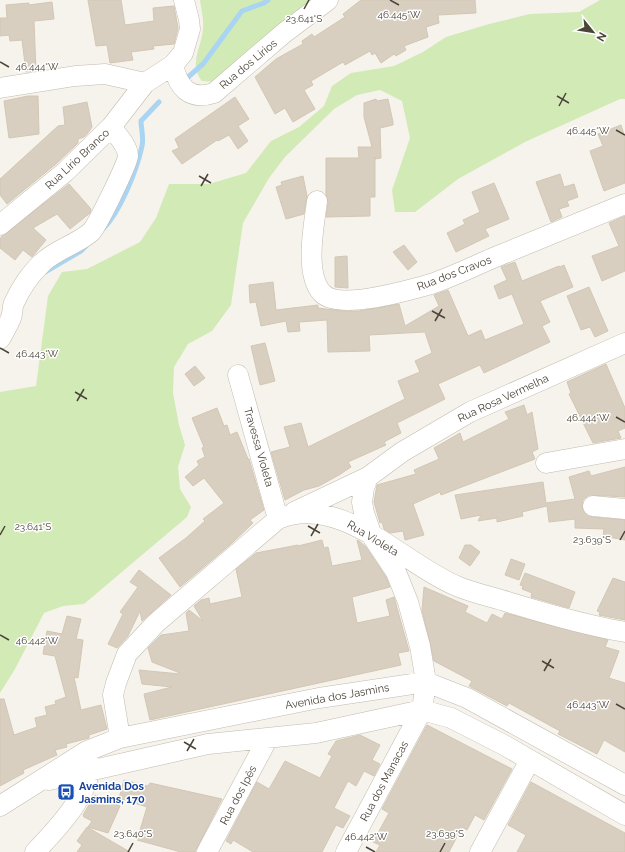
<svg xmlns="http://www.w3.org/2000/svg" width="625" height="852" font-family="Raleway,sans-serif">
  <rect width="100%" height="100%" fill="#f6f3ec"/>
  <path fill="#d2eab5" d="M 200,0 L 316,0 L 214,82 L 202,81 C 188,63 202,48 203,28 C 204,19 201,9 200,0 Z
    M 600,0 L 625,0 L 625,99 L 620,99 L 525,142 L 458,179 L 415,212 L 395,212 L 392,190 L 410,138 L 402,101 L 380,90 L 357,95 L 334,109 L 285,157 L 269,178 L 243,223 L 231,305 L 212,331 L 188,344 L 174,367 L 173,393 L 179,425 L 185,445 L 178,467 L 180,489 L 191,507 L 187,517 L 84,604 L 63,606 L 44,613 L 15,669 L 0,693 L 0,392 L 36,386 L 48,296 L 62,272 L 87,269 L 140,242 L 156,218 L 169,184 L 209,184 L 246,173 L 271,141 L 299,127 L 324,106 L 332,86 L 351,73 L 394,66 L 423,52 L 446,37 L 489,24 L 530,14 L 579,12 Z"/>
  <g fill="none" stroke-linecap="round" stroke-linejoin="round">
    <path stroke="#a9d4f2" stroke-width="5" d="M 187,78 L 203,64 L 242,11 L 264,3 L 268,0
      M 103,229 C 120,212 137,170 142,146 C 144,138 141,128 141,121 L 159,102
      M 45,272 L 81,251 L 86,246"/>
  </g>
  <path fill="#d8cfc1" stroke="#d3c7b4" d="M 88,0 L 121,0 L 125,25 L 154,21 L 153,8 L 174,6 L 178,28 L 174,44 L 153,46 L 154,49 L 131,52 L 133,60 L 110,63 L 107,45 L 96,46 Z
    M 361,0 L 475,0 L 476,13 L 438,15 L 439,23 L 426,27 L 428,37 L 404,46 L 406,50 L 396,56 L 394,54 L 381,63 L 375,53 L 372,55 L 370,51 L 345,65 L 343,62 L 311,81 L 313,85 L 304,90 L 315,109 L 293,122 L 285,108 L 275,114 L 255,77 L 276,59 L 303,44 L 302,41 L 312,34 L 314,37 L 345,17 L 343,14 Z
    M 52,2 L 54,19 L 34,21 L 36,71 L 26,72 L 22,40 L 10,41 L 9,35 L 0,36 L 0,18 L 7,18 L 6,5 L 29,3 L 29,5 Z
    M 28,96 L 38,96 L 39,134 L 9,138 L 4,101 Z
    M 235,97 L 249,119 L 238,126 L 248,141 L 238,149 L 229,135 L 218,141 L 217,140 L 182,164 L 172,151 L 179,148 L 175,139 Z
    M 376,99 L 377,101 L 388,99 L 393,122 L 393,125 L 380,128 L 381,158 L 375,159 L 375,157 L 375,197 L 370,197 L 370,216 L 326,217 L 328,203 L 326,195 L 326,158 L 359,158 L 358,147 L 372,147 L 364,117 L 364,103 Z
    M 87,102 L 92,127 L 88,133 L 84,137 L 78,139 L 78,143 L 57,163 L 7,204 L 0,195 L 0,179 L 58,126 L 65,125 L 63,107 Z
    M 621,125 L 625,137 L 625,183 L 604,191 L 590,151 L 603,146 L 598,134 Z
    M 560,174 L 564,187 L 574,184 L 578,197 L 567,201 L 569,206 L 559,209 L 562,217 L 551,222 L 536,182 Z
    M 303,176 L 307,196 L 304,214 L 286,219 L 276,187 L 282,185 L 281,182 Z
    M 494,183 L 509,219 L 485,229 L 489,236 L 456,252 L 447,233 L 465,224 L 463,220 L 480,212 L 472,192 Z
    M 69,184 L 91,209 L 90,213 L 70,229 L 57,214 L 33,228 L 46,240 L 32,257 L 23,250 L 15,260 L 0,248 L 0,239 L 2,236 Z
    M 625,216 L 625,271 L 602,281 L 592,256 L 619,246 L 609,223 Z
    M 404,245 L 417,262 L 408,270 L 393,252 Z
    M 347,256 L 348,288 L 335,287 L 335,257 Z
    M 515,262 L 522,281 L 559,266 L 560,267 L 564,265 L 573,287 L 540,301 L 550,322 L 542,326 L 550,342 L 484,373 L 480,365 L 438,384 L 445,399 L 397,423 L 401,433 L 384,442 L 386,445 L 348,462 L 351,467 L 339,475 L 319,486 L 304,490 L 285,500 L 271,452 L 290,447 L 284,427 L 301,423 L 308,447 L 405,399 L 398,381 L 420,372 L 415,361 L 432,353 L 425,332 L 369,335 L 370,351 L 328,352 L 327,320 L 299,322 L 300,331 L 288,332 L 286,321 L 261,326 L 256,302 L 250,303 L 249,285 L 273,282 L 276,310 L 318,305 L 318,308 L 341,311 L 359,311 L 399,304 L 405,326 L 439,306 L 434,295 L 448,290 L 468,336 L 481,330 L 485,340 L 524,324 L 512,294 L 499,299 L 494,286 L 507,280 L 501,267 Z
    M 589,287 L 608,331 L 595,337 L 590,327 L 581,330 L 567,296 Z
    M 265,343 L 275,381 L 260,385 L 251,346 Z
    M 606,364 L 625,408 L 625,428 L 618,431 L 621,438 L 593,443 L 569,394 L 571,393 L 567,382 Z
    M 195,366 L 205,378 L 194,386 L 185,374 Z
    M 524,405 L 527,415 L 532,412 L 538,449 L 532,452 L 535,459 L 441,495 L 440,492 L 413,504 L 424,535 L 405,540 L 403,531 L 390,533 L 384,529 L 382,522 L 380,523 L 374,502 L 377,485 L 416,474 L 414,470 L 439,459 L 434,448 L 460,433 L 463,442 L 509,419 L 505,412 Z
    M 217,408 L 224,426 L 227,425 L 230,435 L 237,432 L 248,459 L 249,459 L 264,510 L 250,520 L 253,523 L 231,544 L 180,587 L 159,558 L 186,538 L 205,521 L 203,519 L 224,503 L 204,478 L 193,486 L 185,477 L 199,465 L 197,461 L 205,457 L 202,448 L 204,447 L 192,418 Z
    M 625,467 L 625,497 L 589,495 L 583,500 L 582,505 L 583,511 L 592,517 L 625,520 L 625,540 L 603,536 L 604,529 L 575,528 L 575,519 L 549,522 L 547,506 L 522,512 L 523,516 L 497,522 L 497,518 L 478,521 L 481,515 L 461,519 L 455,495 L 543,482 L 546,503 L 575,499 L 569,477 L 589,471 L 591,476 Z
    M 322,540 L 324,548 L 328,547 L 332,566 L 362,560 L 357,540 L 359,541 L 366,547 L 386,577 L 390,587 L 352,597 L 357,623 L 390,616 L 386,600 L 394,597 L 409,651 L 398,653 L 401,665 L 150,720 L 144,694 L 172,687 L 142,684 L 139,670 L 180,674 L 180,673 L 152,662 L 148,648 L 161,635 L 189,631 L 186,613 L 189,610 L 203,621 L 194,606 L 201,600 L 209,598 L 210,604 L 242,597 L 236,569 L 256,553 L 298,545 L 298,546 Z
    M 465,545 L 471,545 L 480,552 L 470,566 L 459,558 Z
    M 511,559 L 525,564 L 519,580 L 505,575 Z
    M 139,570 L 171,595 L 142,621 L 140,611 L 128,636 L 117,648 L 108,644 L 123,614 L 120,612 L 138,587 L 130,582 Z
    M 525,573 L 575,592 L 569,608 L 531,597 L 532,593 L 522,589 L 523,586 L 520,585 Z
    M 613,578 L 625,582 L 625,620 L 599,615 L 600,612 L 597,611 Z
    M 424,587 L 468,606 L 465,612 L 487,623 L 492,614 L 502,619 L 505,613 L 608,640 L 605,647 L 619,651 L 609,678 L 625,683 L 625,752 L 604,740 L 597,754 L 558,734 L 560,731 L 509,703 L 507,706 L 469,686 L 472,681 L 434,661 L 422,610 Z
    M 67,616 L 81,619 L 76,639 L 83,640 L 78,678 L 74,677 L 81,710 L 101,705 L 107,729 L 89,735 L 89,738 L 66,744 L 67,747 L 55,750 L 57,755 L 23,770 L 24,773 L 0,786 L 0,699 L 4,699 L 14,735 L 37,727 L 35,718 L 47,715 L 45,707 L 56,704 L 55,701 L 66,697 L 55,656 L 43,654 L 47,631 L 62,634 Z
    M 427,725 L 512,769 L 484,820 L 475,815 L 467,830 L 462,827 L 449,852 L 376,852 L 380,845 L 373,842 L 389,813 L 382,809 Z
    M 360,735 L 380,745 L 372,760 L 380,764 L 374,776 L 364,771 L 356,786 L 348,781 L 334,808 L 350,816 L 343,828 L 336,825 L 322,852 L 253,852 L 233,840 L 231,844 L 226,841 L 257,782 L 269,789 L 285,761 L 320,778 L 332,756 L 328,754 L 336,741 Z
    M 124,780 L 148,786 L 150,783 L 222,799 L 195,852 L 181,852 L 137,840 L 147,807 L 119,798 Z
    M 531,782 L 625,833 L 625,852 L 517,852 L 526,835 L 508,825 Z
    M 95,795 L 120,806 L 108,833 L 88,827 L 92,821 L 84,817 L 83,815 Z
    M 87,827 L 130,852 L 77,852 L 82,845 L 77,841 Z"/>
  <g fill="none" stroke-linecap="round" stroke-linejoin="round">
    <g stroke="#c2bbae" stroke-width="21">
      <path id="minor" d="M 173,65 C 178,87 189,101 214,93 L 284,33 L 328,0
        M 0,88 L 75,76 L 105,74 L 145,83
        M 317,201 C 314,226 304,273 322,293 C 339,311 409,290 431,284 C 452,277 472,267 493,258 C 537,240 581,222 625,204
        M 0,225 L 65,172 L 111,127 L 145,83 L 173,65 L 183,53 L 190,29 L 189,20 L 184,0
        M 0,339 C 4,332 8,325 11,318 C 13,313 12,307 14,303 C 20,289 31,273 42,263 C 56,249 76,245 91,232 C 97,226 127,165 128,156 C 128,146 117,135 111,127
        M 238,375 L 278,519
        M 546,463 L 625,449
        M 593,506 L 625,509
        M 294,512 L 368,477
        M 120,738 L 113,695 L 116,683 L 127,654 L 156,623 L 278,519 C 341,492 404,565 459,587 C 474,593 492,597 508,602 C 547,614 585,625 625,632
        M 49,780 L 208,744 L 316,733 L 422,710 L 451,718 L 504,745 L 625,815
        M 0,806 L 87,751 L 120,738 L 319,698 L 426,682 L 467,698 L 625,785
        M 35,852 C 55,831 93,792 89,762
        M 207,852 L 268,738
        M 346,852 L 422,710 L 426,682 L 420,646 L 408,602 L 396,572 L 372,536 L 364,513 L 362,502 L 364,488 L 368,477 L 402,452 L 470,412 L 625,343
        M 480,852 L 530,760"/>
    </g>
    <use href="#minor" stroke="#fff" stroke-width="20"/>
  </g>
  <path fill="none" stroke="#4b4439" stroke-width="1.5" d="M 390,0 L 399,5M 304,9 L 309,0M 0,62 L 9,67M 557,96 L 569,103M 559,106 L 566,93M 616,130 L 625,135M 199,176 L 211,183M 201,186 L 208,174M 432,311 L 445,318M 435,321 L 442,309M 0,348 L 9,353M 75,392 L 87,399M 77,401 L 84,389M 616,417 L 625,422M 308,526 L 320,533M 0,535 L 5,526M 311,536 L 318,524M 620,540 L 625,531M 0,635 L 9,640M 542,661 L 554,668M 544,671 L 551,659M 616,704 L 625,709M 184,742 L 196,749M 187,751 L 194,739M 366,847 L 375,852M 128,852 L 133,843M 440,852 L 445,843"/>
  <defs>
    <g id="bus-square" transform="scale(0.9)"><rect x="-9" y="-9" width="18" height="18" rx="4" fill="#1a4fb4" stroke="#fff"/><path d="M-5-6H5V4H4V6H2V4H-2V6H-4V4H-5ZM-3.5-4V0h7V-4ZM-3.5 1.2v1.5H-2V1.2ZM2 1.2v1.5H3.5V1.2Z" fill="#fff"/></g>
  </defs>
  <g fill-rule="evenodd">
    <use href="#bus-square" x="66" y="792"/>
  </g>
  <g text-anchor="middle" stroke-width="3" stroke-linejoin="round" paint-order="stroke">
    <g font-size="11" fill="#4b4439" stroke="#fff">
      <text transform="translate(248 64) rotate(-40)" y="4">Rua dos Lirios</text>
      <text transform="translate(77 159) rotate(-43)" y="4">Rua Lírio Branco</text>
      <text transform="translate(454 273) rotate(-21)" y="4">Rua dos Cravos</text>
      <text transform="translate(503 398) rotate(-25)" y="4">Rua Rosa Vermelha</text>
      <text transform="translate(259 447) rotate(74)" y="4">Travessa Violeta</text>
      <text transform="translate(373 538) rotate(31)" y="4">Rua Violeta</text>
      <text transform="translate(337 696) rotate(-10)" y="4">Avenida dos Jasmins</text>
      <text transform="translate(384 781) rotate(-62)" y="4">Rua dos Manacas</text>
      <text transform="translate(238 795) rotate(-62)" y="4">Rua dos Ipês</text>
    </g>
    <g font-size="11" font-weight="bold" fill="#164399" stroke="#fff" text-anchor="start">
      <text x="79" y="790">Avenida Dos<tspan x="79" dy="13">Jasmins, 170</tspan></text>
    </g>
  </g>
  <g font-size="10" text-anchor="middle" fill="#4b4439" stroke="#fff" stroke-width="3" stroke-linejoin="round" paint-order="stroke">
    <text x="399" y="18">46.445°W</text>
    <text x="304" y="22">23.641°S</text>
    <text x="37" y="70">46.444°W</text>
    <text x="588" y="134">46.445°W</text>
    <text x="37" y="357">46.443°W</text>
    <text x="588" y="421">46.444°W</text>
    <text x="33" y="530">23.641°S</text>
    <text x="592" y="543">23.639°S</text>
    <text x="37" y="644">46.442°W</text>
    <text x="588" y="708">46.443°W</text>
    <text x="133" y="837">23.640°S</text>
    <text x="445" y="837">23.639°S</text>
    <text x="366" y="840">46.442°W</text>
  </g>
  <g transform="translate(593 32) rotate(120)" stroke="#ffffff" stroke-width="3" paint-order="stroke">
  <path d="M0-3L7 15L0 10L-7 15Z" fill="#4b4439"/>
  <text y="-6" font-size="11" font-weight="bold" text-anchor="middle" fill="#4b4439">N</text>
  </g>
</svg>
